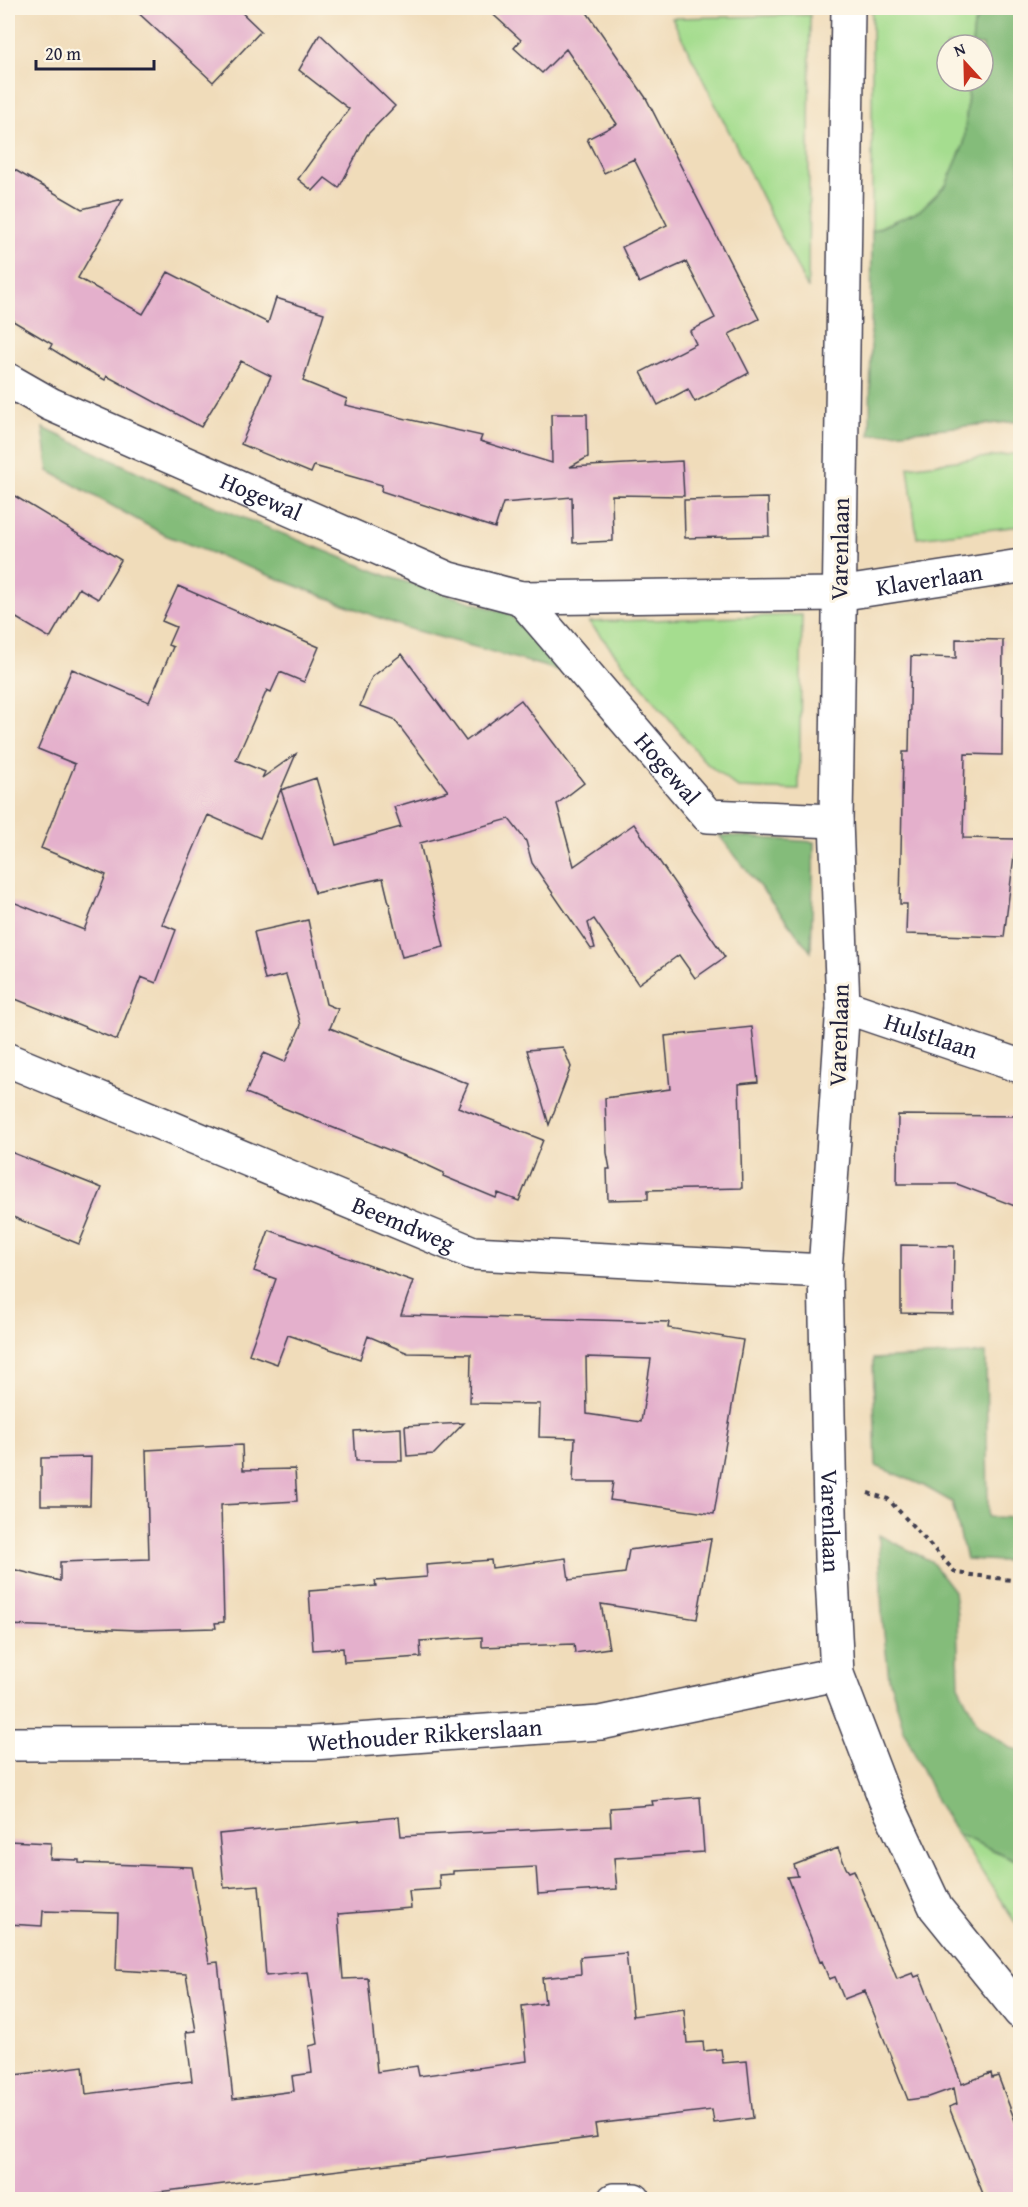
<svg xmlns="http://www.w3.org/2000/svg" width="1028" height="2207" font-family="'Gentium Book Plus',serif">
  <rect width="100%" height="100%" fill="#fcf5e5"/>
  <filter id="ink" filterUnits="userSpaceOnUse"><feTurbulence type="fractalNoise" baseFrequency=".0167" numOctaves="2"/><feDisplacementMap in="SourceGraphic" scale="12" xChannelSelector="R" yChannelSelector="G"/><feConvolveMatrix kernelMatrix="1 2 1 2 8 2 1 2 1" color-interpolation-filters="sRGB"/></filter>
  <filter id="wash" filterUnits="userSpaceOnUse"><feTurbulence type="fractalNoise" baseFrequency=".008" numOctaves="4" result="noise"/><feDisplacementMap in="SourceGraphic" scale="24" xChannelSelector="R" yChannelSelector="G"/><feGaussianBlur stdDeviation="1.35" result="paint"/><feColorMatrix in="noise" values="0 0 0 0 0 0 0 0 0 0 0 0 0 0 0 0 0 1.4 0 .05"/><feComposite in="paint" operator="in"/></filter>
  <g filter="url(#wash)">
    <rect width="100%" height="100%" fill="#f0dcba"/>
    <path fill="#a5dd8f" stroke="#648065" stroke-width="1.5" d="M 872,8 L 988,8 L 974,25 L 972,45 L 947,45 L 947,81 L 969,81 L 964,144 L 947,184 L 1020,418 L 898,219 L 872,231 Z
      M 810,15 L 808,289 L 672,18 Z
      M 1020,453 L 1020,526 L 917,538 L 908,467 Z
      M 802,615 L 799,790 L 738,788 L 705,762 L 589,622 Z
      M 957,1834 L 1020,1862 L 1020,1930 Z"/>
    <path fill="#84bc7a" stroke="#536f5a" stroke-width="1.5" d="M 988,8 L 1020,8 L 1020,421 L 870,435 L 872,231 L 920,210 L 946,185 L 964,144 L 969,81 L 983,81 L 983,45 L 972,45 L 974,25 Z
      M 43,428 L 192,497 L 387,576 L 510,614 L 561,671 L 403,627 L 165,535 L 49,471 Z
      M 719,835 L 814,842 L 811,952 Z
      M 986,1353 L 988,1517 L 1020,1518 L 1020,1562 L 966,1559 L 952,1502 L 922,1485 L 876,1466 L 873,1359 Z
      M 879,1535 L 931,1561 L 954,1591 L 957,1616 L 959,1687 L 978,1725 L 1010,1748 L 1020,1750 L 1020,1862 L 957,1834 L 937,1802 L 905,1733 L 889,1678 L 882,1616 Z"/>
    <g id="blocks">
      <path fill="#e4b0cc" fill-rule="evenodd" d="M 133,8 L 237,8 L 261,31 L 213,82 Z
        M 486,8 L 584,8 L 646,98 L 759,319 L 729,334 L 749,373 L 695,402 L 688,389 L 658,405 L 641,372 L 696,344 L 690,331 L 715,318 L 686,262 L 639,283 L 622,247 L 667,225 L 634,159 L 604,173 L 587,139 L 617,124 L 566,49 L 542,73 L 514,48 L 521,40 Z
        M 320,34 L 395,106 L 367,135 L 339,188 L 325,178 L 313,191 L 298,179 L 349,109 L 299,70 Z
        M 8,166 L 82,209 L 123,199 L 78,278 L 143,314 L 168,272 L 268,323 L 276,298 L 324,313 L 303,381 L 347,399 L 345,405 L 482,436 L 480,441 L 552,463 L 551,414 L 587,414 L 588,457 L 570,467 L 682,461 L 684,496 L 612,495 L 613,541 L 573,543 L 572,497 L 503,503 L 495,528 L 381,491 L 382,485 L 314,466 L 311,473 L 241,444 L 271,376 L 241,361 L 201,427 L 107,376 L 105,380 L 76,364 L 50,348 L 52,344 L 8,318 Z
        M 8,492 L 121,560 L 98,599 L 79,588 L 50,638 L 8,613 Z
        M 768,498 L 769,536 L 685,538 L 684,500 Z
        M 178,586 L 319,647 L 304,682 L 280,672 L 271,692 L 267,690 L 236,760 L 265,772 L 262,778 L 296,754 L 260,838 L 208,815 L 162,924 L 176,930 L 156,983 L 141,977 L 117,1040 L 8,996 L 8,900 L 84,930 L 106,875 L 41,848 L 75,764 L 38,749 L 72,669 L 149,702 L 173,647 L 168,645 L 176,627 L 162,621 Z
        M 956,639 L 1003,640 L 1002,755 L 965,754 L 963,838 L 1016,839 L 1004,937 L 906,934 L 907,904 L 900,904 L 903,752 L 909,752 L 911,656 L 956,658 Z
        M 402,654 L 466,741 L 521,700 L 584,783 L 557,804 L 574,866 L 634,824 L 725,957 L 695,978 L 679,955 L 638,984 L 594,919 L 588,923 L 595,948 L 591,949 L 532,863 L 526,841 L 509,819 L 420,843 L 444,947 L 402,957 L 383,878 L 315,893 L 281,790 L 316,778 L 336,845 L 401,827 L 394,807 L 448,791 L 394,719 L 360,706 L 372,677 Z
        M 308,920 L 326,1004 L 338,1009 L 330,1028 L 468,1084 L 458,1107 L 543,1140 L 519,1201 L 498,1193 L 496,1198 L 443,1176 L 444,1173 L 429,1166 L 246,1093 L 264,1053 L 285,1062 L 301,1025 L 286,975 L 265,980 L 254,932 Z
        M 752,1027 L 758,1082 L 739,1084 L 742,1188 L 648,1190 L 648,1199 L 608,1200 L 607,1169 L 610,1169 L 607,1153 L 605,1098 L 670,1089 L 665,1036 Z
        M 563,1047 L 571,1067 L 549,1125 L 527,1050 Z
        M 898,1115 L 1020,1116 L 1020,1208 L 957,1184 L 897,1184 Z
        M 8,1151 L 102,1188 L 79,1244 L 8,1215 Z
        M 269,1230 L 413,1281 L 401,1315 L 669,1322 L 668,1328 L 743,1340 L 714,1514 L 610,1500 L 613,1482 L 573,1482 L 575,1438 L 539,1437 L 540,1404 L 470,1403 L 471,1354 L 408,1353 L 368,1336 L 360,1359 L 288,1335 L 277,1364 L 249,1354 L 276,1279 L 254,1271 ZM 586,1357 L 651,1359 L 641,1422 L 587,1414 Z
        M 901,1245 L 954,1246 L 953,1314 L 901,1313 Z
        M 464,1423 L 434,1454 L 407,1456 L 405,1426 Z
        M 401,1428 L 402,1461 L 356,1461 L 354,1431 Z
        M 242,1445 L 243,1470 L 295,1469 L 297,1501 L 221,1505 L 224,1622 L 215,1623 L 216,1628 L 138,1630 L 8,1625 L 8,1568 L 60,1581 L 60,1562 L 149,1559 L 146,1450 Z
        M 91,1457 L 90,1505 L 41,1505 L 41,1458 Z
        M 711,1539 L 697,1619 L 601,1604 L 609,1648 L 575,1653 L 574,1644 L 482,1647 L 482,1637 L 420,1641 L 421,1657 L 344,1662 L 343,1648 L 313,1650 L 309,1591 L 376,1586 L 375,1581 L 427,1577 L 426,1565 L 491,1560 L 492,1568 L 566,1558 L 569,1580 L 625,1573 L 629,1550 Z
        M 700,1797 L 704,1852 L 614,1858 L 617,1889 L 538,1894 L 536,1867 L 453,1871 L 453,1874 L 439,1875 L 440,1889 L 409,1891 L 411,1908 L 338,1914 L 343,1979 L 368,1978 L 377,2072 L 417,2066 L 419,2076 L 527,2061 L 522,2006 L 545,2003 L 542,1978 L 581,1974 L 580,1957 L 626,1953 L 633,2016 L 684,2009 L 687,2043 L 703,2042 L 704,2051 L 721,2049 L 723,2063 L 747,2061 L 753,2118 L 714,2123 L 712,2110 L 595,2124 L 597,2137 L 455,2156 L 100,2199 L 8,2199 L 8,2076 L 83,2066 L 86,2094 L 192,2081 L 186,2032 L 196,2031 L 186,1974 L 116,1970 L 118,1913 L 43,1911 L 42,1926 L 8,1924 L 8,1841 L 51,1843 L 50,1859 L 79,1860 L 79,1863 L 192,1867 L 209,1963 L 218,1962 L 233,2099 L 294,2091 L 292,2076 L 312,2073 L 309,2046 L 318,2044 L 308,1972 L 266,1976 L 259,1885 L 224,1888 L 219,1834 L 399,1817 L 401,1836 L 611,1826 L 610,1808 L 653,1805 L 652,1801 Z
        M 838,1848 L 846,1868 L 849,1872 L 854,1870 L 897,1979 L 913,1973 L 915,1977 L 920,1975 L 962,2084 L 991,2073 L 992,2078 L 998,2076 L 1020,2134 L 1020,2199 L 985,2199 L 949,2107 L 957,2104 L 954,2088 L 929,2097 L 908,2100 L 865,1991 L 844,1999 L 835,1977 L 829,1979 L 822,1961 L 820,1962 L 788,1877 L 798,1876 L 794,1865 Z"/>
    </g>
  </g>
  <g filter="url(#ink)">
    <use href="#blocks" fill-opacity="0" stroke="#413e4e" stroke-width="1.5"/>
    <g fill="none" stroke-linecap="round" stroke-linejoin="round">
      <g stroke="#413e4e" stroke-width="36">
        <g id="minor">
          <path id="s1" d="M 848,8 L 836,821 L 843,1006 L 825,1271 L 831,1557 L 837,1674 L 885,1799 L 936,1908 L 1020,2012"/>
          <path id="s2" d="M 8,380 L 50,404 L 449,579 L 521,598 L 838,594 L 1020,566"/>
          <path id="s3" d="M 521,598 L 708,816 L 836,821"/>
          <path id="s4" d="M 843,1006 L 1020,1066"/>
          <path id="s5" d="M 8,1060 L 473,1253 L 825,1271"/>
          <path id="s6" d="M 8,1744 L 313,1743 L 600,1723 L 837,1674"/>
          <path d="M 614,2200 L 634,2200"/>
        </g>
      </g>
      <path stroke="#413e4e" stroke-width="4" stroke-dasharray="4.5 4.5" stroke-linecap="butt" d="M 868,1493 L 888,1499 L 956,1573 L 1020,1581"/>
      <use href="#minor" stroke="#fff" stroke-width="33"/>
    </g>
  </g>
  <g text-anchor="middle" stroke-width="6" stroke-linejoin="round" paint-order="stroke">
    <g font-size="24" fill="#22223b" stroke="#fcf5e5">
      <text dy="8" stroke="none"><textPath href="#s2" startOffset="279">Hogewal</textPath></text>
      <text transform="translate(840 549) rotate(-89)" y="8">Varenlaan</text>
      <text dy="8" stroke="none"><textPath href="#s2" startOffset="968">Klaverlaan</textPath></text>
      <text dy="8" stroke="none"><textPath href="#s3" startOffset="225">Hogewal</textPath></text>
      <text transform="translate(839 1035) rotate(-88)" y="8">Varenlaan</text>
      <text dy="8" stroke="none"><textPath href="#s4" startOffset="93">Hulstlaan</textPath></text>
      <text dy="8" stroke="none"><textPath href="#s5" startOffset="428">Beemdweg</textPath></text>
      <text dy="8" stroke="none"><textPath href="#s1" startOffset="1514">Varenlaan</textPath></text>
      <text dy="8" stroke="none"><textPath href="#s6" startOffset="417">Wethouder Rikkerslaan</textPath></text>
    </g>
  </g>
  <rect width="1028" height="2207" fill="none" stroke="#fcf5e5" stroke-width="30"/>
  <g transform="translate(965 63) rotate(338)"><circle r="28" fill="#fcf5e5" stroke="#a5a1a1" stroke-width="1.5"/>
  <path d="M0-4.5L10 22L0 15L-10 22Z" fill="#c8321e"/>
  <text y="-9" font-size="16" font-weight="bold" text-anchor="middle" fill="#22223b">N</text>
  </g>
  <path d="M36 60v9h118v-9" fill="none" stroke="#22223b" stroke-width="3"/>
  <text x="45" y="60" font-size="18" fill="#22223b" stroke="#fcf5e5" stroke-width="4.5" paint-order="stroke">20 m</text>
</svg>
